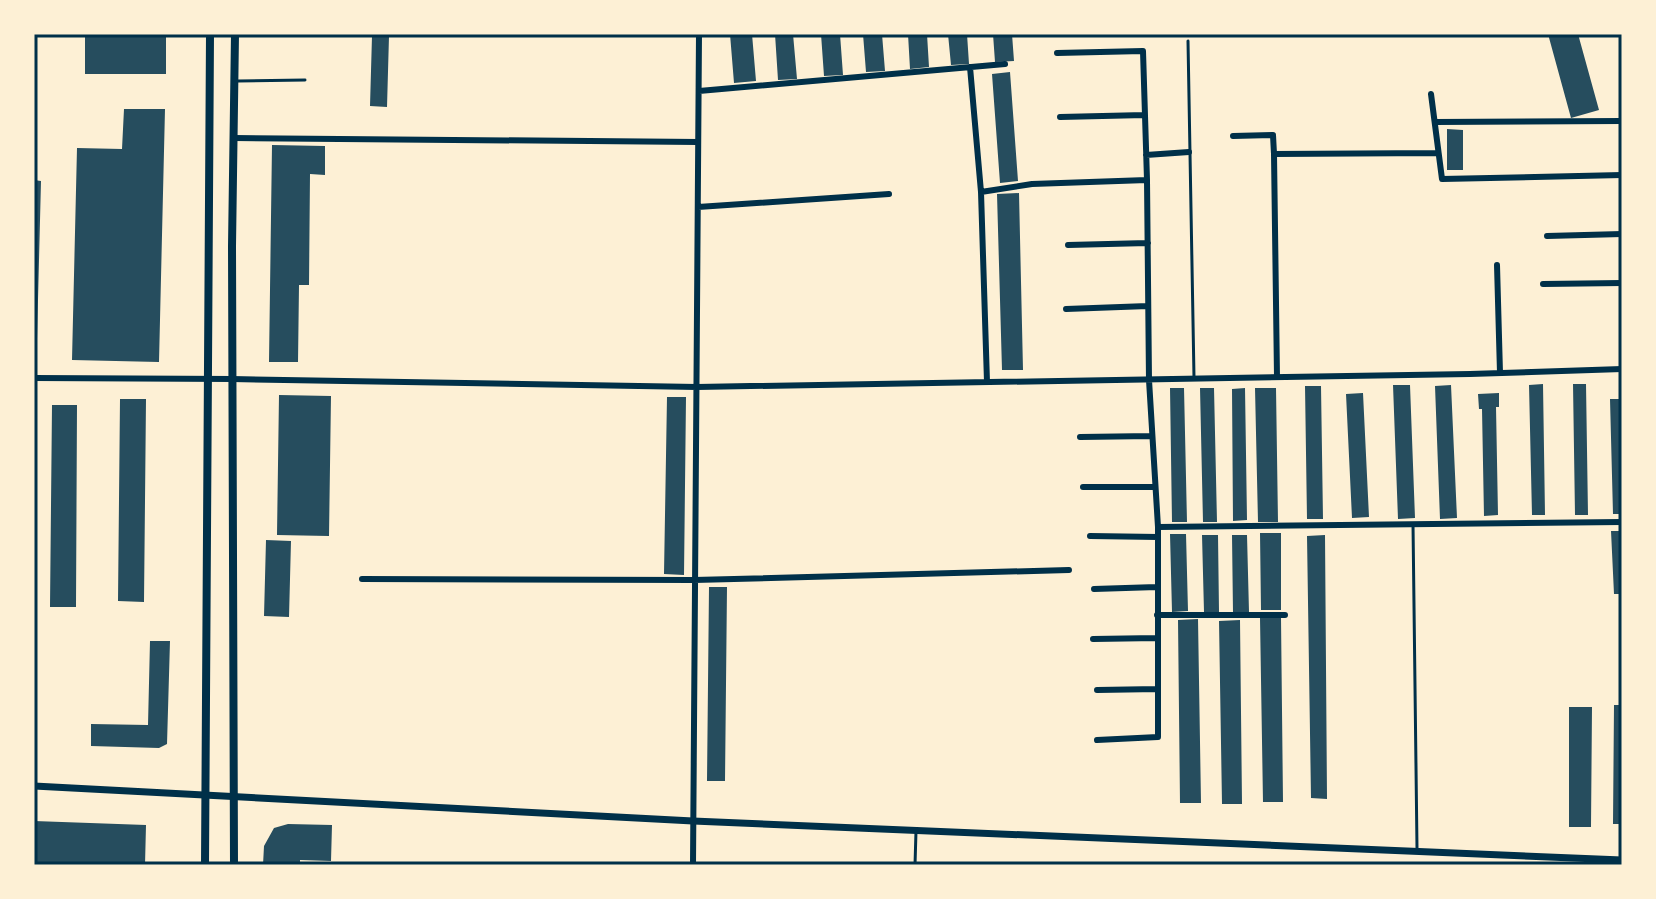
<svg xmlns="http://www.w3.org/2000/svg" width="1656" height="899" font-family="'PT Sans',sans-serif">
  <rect width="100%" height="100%" fill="#fdf0d5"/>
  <path fill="#264d5e" d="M 85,34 L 166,34 L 166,74 L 85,74 Z
    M 730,34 L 752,34 L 756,81 L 734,83 Z
    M 775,34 L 793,34 L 797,79 L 778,80 Z
    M 821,34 L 840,34 L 843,75 L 824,76 Z
    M 863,34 L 882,34 L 885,71 L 866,72 Z
    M 908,34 L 927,34 L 929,67 L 910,69 Z
    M 948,34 L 967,34 L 969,64 L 951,65 Z
    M 993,34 L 1012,34 L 1014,61 L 995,62 Z
    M 1548,34 L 1578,34 L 1599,110 L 1571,118 Z
    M 372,36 L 389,36 L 387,107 L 370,106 Z
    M 1010,72 L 1018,181 L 1000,183 L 992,74 Z
    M 124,109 L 165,109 L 159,362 L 72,360 L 77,148 L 122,149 Z
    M 1447,129 L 1463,130 L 1463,170 L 1447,170 Z
    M 272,145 L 325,146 L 325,175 L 310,174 L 309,285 L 299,285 L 298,362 L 269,362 Z
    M 34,180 L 41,181 L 37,339 L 34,339 Z
    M 1019,193 L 1023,370 L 1002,370 L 997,194 Z
    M 1543,384 L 1545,515 L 1532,515 L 1529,385 Z
    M 1573,384 L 1586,384 L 1588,515 L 1575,515 Z
    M 1393,385 L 1410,385 L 1415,518 L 1398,519 Z
    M 1451,385 L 1457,518 L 1440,519 L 1435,386 Z
    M 1305,386 L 1321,386 L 1323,519 L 1307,519 Z
    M 1170,388 L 1184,388 L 1187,522 L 1172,522 Z
    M 1200,388 L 1214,388 L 1217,522 L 1203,522 Z
    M 1245,388 L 1247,520 L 1233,521 L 1232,389 Z
    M 1255,388 L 1276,388 L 1278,522 L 1258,522 Z
    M 1363,393 L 1369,517 L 1352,518 L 1346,394 Z
    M 1499,393 L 1499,407 L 1496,407 L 1498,515 L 1484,516 L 1482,409 L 1479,409 L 1478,394 Z
    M 279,395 L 331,396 L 329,536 L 277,535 Z
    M 667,397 L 686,397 L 684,575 L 664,574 Z
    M 120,399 L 146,399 L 144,602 L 118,601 Z
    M 1610,399 L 1622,399 L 1622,514 L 1613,514 Z
    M 52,405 L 77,405 L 76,607 L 50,607 Z
    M 1611,531 L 1622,531 L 1622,594 L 1614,594 Z
    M 1260,533 L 1281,533 L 1281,610 L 1261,610 Z
    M 1170,534 L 1186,534 L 1188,611 L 1172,612 Z
    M 1202,535 L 1218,535 L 1219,612 L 1204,612 Z
    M 1232,535 L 1247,535 L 1249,612 L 1233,613 Z
    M 1325,535 L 1327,799 L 1311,798 L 1307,536 Z
    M 266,540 L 291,541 L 289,617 L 264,616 Z
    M 709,587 L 727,587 L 725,781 L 707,781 Z
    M 1260,618 L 1281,618 L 1283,802 L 1263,802 Z
    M 1198,619 L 1201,803 L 1180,803 L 1178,620 Z
    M 1240,620 L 1242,804 L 1222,804 L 1219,621 Z
    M 150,641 L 170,641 L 167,744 L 159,748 L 91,746 L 91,724 L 148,725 Z
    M 1614,705 L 1622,705 L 1622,824 L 1613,824 Z
    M 1569,707 L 1592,707 L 1591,827 L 1569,827 Z
    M 34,821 L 146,825 L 145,865 L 34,865 Z
    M 288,824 L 332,825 L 331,861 L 300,860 L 300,865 L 263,865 L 264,846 L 274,828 Z"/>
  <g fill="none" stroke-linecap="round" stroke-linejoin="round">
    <path stroke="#003049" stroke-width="3" d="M 1188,41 L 1194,377
      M 238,81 L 305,80
      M 1413,524 L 1417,848
      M 915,865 L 916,831"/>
    <path stroke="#003049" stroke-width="6" d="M 1057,53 L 1143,51 L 1147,180 L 1149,380 L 1158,527 L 1158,737 L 1097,740
      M 970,67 L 981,192 L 987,382
      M 699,91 L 1005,64
      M 1431,94 L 1442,179 L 1622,175
      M 1060,117 L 1145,115
      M 1435,122 L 1622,121
      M 1233,136 L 1273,135 L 1274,154 L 1438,153
      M 234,138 L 698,142
      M 1274,154 L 1277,377
      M 1146,155 L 1189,152
      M 981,192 L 1032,184 L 1147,180
      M 698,207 L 889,194
      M 1547,236 L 1622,234
      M 1068,245 L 1148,243
      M 1497,265 L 1500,373
      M 1543,284 L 1622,283
      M 1066,309 L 1148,306
      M 34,378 L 232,379 L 697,387 L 1470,374 L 1622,369
      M 1080,437 L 1152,436
      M 1083,487 L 1155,487
      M 1158,527 L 1622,522
      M 1090,536 L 1158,537
      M 362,579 L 694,580 L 1069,570
      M 1094,589 L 1157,587
      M 1157,615 L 1285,615
      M 1093,639 L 1157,638
      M 1097,690 L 1158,689
      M 693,865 L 699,34"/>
    <path stroke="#003049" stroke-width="7" d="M 34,786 L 693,821 L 1622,860"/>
    <path stroke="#003049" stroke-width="8" d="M 205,865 L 210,34
      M 234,865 L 232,246 L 235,34"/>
  </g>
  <rect width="1656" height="899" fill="none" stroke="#fdf0d5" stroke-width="72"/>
  <rect x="36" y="36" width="1584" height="827" fill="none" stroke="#003049" stroke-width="3"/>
</svg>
